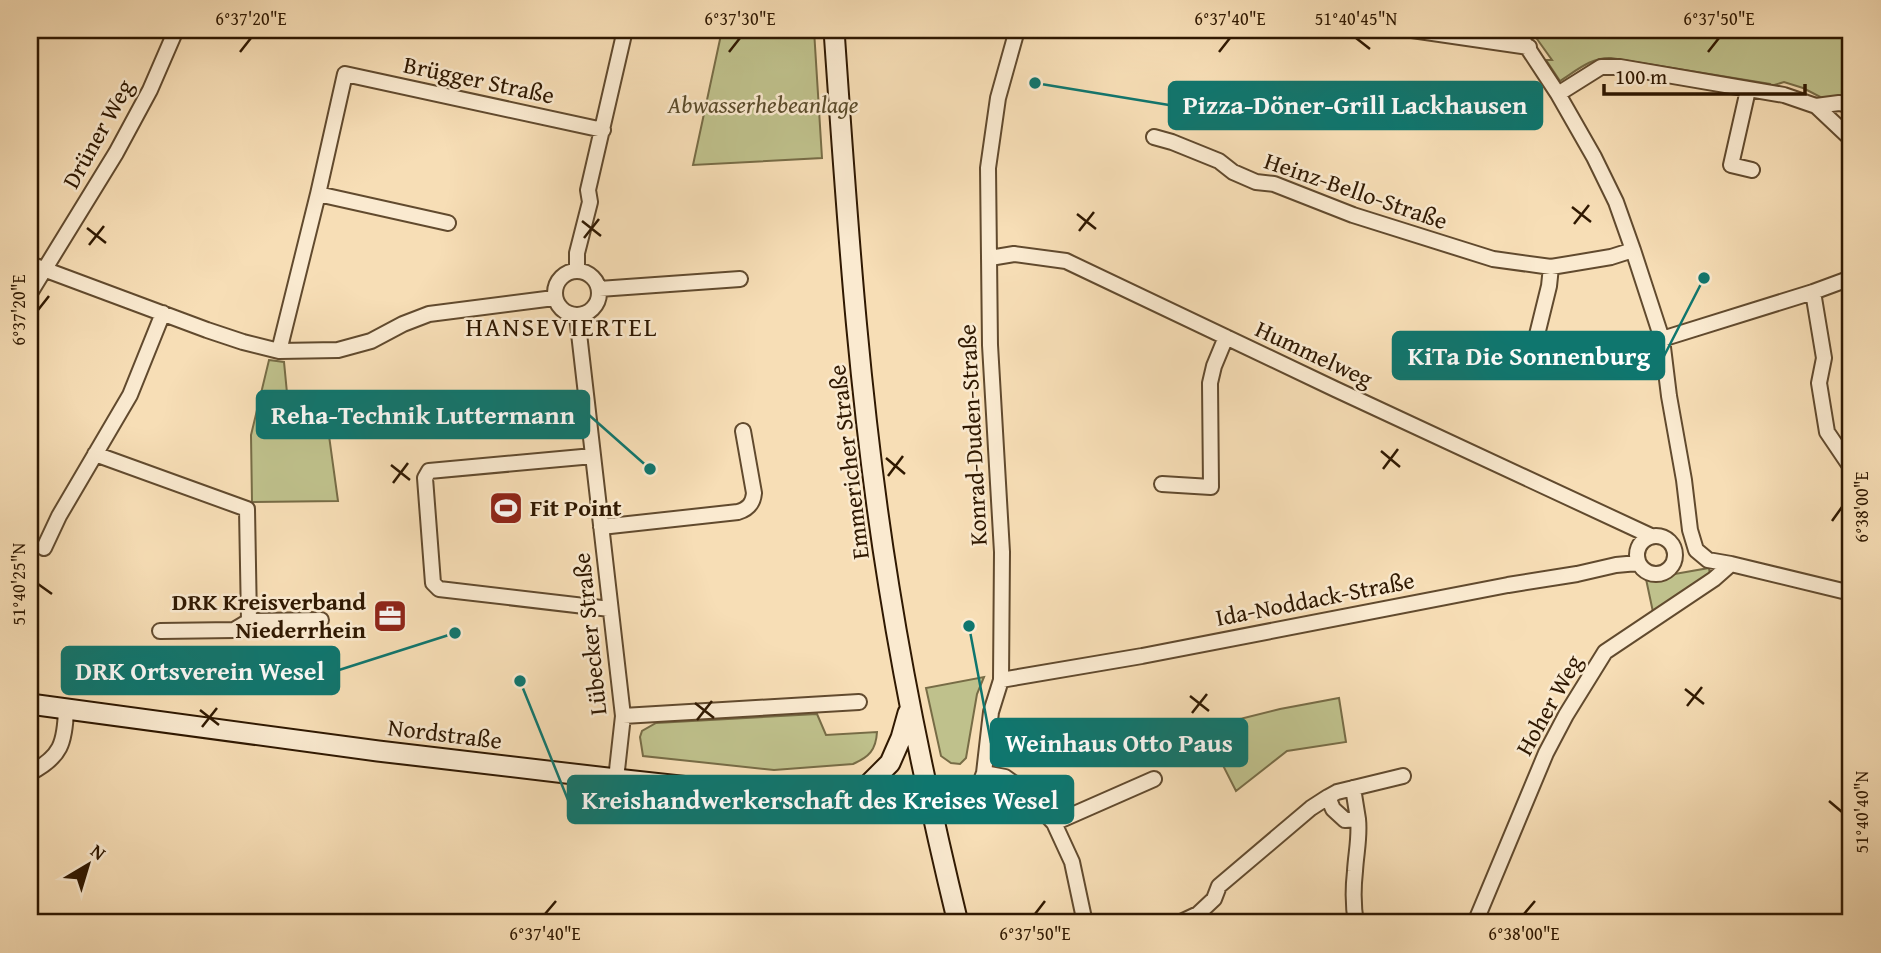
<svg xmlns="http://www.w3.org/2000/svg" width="1881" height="953" font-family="'Gentium Book Plus',serif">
  <rect width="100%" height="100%" fill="#f7deb6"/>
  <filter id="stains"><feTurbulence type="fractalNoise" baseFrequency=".00286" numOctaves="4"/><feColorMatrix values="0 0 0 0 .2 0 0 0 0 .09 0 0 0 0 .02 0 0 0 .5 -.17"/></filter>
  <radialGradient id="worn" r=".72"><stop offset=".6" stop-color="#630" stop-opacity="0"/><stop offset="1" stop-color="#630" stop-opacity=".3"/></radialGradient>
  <path fill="#bfc18c" stroke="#776c46" stroke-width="2" d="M 722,30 L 814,30 L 822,158 L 693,165 Z
    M 1547,30 L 1851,30 L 1851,102 L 1830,102 L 1803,88 L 1784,82 L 1771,86 L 1770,84 L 1611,58 C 1591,57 1576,71 1560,81 L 1546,60 L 1552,60 L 1532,32 L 1538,34 Z
    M 269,360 L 284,362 L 290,424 L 327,421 L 338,501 L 252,502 L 251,435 Z
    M 1709,568 L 1710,575 L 1653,612 L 1646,579 Z
    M 984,677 L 977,694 L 966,758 L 960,764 L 951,763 L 941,756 L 926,688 Z
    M 1339,698 L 1346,742 L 1287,751 L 1236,791 L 1204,728 L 1280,709 Z
    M 817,714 L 826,735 L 877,732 C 876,750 869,757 853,764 L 774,770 L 643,756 L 640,737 L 642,731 L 656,723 Z"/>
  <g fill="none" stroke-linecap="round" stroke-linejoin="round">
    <g stroke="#614a2e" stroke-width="18">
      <path id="street" d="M 1412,30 L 1529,47
        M 1516,30 L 1558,94 L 1594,157 L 1616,202 L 1633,250 L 1662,339 L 1669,396 L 1684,480 L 1690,530 L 1696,550 L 1708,560 L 1731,564 L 1851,593
        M 30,33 L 31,30
        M 1748,90 L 1731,165 L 1752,170
        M 1558,94 L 1601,67 L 1620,67 L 1784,95 L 1816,106 L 1851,139
        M 1816,106 L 1839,103 L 1851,105
        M 1154,137 L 1172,142 L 1219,161 L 1233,172 L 1256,182 L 1274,184 L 1353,215 L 1493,259 L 1551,267 L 1611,257 L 1633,250
        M 318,194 L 345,74 L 603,130
        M 990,258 L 1014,254 L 1066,261 L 1335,389 L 1651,536
        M 30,264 L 207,330 L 243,342 L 279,351 L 338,350 L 371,341 L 403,324 L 429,314 L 554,298
        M 577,270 L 577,253 L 590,202 L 588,190 L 625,30
        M555 293a22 22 0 1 1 44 0a22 22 0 1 1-44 0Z
        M 599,289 L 740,279
        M 1813,292 L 1824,358 L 1819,383 L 1827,432 L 1850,466 L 1851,472
        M 30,293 L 116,153 L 150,90 L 176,30
        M 577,316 L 623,716 L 616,779
        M 1662,339 L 1813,292 L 1851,278
        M 279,351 L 318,194 L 448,223
        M 1533,351 L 1549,286 L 1551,267
        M 95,454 L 247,509 L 249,621 L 321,620
        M 593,456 L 429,471 L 425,478 L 433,583 L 439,589 L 610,609
        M 1162,484 L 1211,487 L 1210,383 L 1214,366 L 1226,337
        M 601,527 L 738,512 C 748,509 753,504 754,493 L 743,431
        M1637 555a19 19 0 1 1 38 0a19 19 0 1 1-38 0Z
        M 44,548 L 59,516 L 130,395 L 163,313
        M 160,631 L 234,630 L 249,621
        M 1001,680 L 1142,656 L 1508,585 L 1577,574 L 1616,565 L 1638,563
        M 623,716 L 859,702
        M 30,773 C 61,757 65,743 66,709
        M 984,773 L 1005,777 L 1023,790 L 1054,823 L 1072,862 L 1085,923
        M 1353,788 L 1358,819
        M 929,797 L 952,797 L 969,793 L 979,786 L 984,773 L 991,712 L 1001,680 L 1002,552 L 990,345 L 988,168 L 998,98 L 1017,30
        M 1328,797 L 1337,792 L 1403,776
        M 1054,823 L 1154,779
        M 1198,914 L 1214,899 L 1219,886 L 1311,808 L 1328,797 L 1333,809 L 1345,820 L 1358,819 C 1360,837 1356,853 1355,871 C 1353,889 1353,906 1356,923
        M 1179,923 L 1198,914 L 1200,923
        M 1475,923 L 1546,753 L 1566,715 L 1605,652 L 1714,579 L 1731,564"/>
    </g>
    <g stroke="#2f1801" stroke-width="23">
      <path id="secondary" d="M 834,30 C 847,216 859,403 889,587 C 907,700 931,812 958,923
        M 30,704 L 378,751 L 616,779 L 762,795 L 857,796 L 902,793 L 929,797
        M 857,796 L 890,763 L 901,738 L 908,713"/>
    </g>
    <use href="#street" stroke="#faead0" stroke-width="14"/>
    <use href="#secondary" stroke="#faead0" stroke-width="19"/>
  </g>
  <path fill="none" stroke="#2f1801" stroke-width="2.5" d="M 1356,38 L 1370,49M 240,52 L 251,38M 729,52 L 740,38M 1219,52 L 1230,38M 1708,52 L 1719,38M 1572,207 L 1591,222M 1077,214 L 1096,229M 582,221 L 601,236M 1574,224 L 1589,205M 87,228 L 106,243M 1079,231 L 1094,212M 584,238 L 599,219M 89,245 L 104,226M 38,310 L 49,296M 1381,451 L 1400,467M 886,458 L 905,474M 391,465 L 410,480M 1383,469 L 1398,449M 888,476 L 903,456M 393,483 L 408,463M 1832,521 L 1842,507M 38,584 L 52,594M 1685,689 L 1704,704M 1190,696 L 1209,711M 695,703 L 714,718M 1687,706 L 1702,687M 200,710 L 219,725M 1192,713 L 1207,694M 697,720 L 712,701M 202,727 L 217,708M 1829,801 L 1842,812M 545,914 L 556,901M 1035,914 L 1045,901M 1524,914 L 1535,901"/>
  <defs>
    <g id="stadium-square" transform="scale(1.75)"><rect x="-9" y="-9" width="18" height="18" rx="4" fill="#8f2418" stroke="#faead0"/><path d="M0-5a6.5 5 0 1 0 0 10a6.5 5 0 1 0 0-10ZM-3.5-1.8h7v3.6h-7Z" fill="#fff"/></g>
    <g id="office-square" transform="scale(1.75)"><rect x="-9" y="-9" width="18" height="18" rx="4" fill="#8f2418" stroke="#faead0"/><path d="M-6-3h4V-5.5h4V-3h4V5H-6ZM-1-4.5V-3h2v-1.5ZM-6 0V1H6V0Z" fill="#fff"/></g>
  </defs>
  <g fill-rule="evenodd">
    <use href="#stadium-square" x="506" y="508"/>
    <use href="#office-square" x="390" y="616"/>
  </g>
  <g text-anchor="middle" stroke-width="5" stroke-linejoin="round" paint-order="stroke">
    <g font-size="24" fill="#2f1801" stroke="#faead0">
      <text transform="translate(479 80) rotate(12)" y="8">Brügger Straße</text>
      <text transform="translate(98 134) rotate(-61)" y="8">Drüner Weg</text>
      <text transform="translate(1356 191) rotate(19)" y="8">Heinz-Bello-Straße</text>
      <text transform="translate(1314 354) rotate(25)" y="8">Hummelweg</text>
      <text transform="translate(973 435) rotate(-93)" y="8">Konrad-Duden-Straße</text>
      <text transform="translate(849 462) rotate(-97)" y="8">Emmericher Straße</text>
      <text transform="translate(1315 599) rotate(-11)" y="8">Ida-Noddack-Straße</text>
      <text transform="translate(590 634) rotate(-96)" y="8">Lübecker Straße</text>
      <text transform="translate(1549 705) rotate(-61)" y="8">Hoher Weg</text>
      <text transform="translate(445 734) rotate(7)" y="8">Nordstraße</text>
    </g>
    <g font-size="24" font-style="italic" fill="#5a4b2b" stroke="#faead0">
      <text x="763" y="113">Abwasserhebeanlage</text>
    </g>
    <g font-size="24" font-weight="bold" fill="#2f1801" stroke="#faead0" text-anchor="start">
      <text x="530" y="516">Fit Point</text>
      <text x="366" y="610" text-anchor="end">DRK Kreisverband<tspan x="366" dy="28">Niederrhein</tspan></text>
    </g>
    <g font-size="26" letter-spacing="2" fill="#2f1801" stroke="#faead0">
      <text x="562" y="336">HANSEVIERTEL</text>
    </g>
  </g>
  <path fill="none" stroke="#0f766e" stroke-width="2.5" d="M1035 83L1169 105M1704 278L1664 356M650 469L589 415M455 633L339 670M969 626L991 743M520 681L568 800"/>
  <g fill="#0f766e" stroke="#faead0" stroke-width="2.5">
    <circle cx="1035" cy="83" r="7"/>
    <circle cx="1704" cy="278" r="7"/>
    <circle cx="650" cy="469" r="7"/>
    <circle cx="455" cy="633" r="7"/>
    <circle cx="969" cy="626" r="7"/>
    <circle cx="520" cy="681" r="7"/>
  </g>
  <g fill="#0f766e" stroke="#0f766e" stroke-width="2.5">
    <rect x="1169" y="82" width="373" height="47" rx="7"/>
    <rect x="1393" y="332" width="271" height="47" rx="7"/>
    <rect x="257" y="391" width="332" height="47" rx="7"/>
    <rect x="62" y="647" width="277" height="47" rx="7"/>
    <rect x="991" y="719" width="256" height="47" rx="7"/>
    <rect x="568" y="776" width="505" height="47" rx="7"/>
  </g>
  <g font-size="26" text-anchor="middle" font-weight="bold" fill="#fff">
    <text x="1355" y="114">Pizza-Döner-Grill Lackhausen</text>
    <text x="1529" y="365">KiTa Die Sonnenburg</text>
    <text x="423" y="424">Reha-Technik Luttermann</text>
    <text x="200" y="680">DRK Ortsverein Wesel</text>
    <text x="1119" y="752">Weinhaus Otto Paus</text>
    <text x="820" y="809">Kreishandwerkerschaft des Kreises Wesel</text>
  </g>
  <rect width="1881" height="953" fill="none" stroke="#f7deb6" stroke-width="77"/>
  <g transform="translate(88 865) rotate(38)" stroke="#faead0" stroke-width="5" paint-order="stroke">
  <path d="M0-5L12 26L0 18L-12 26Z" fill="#2f1801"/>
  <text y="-10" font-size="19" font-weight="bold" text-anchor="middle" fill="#2f1801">N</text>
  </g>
  <path d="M1604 84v10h201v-10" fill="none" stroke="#2f1801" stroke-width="3.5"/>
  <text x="1615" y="84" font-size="21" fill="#2f1801" stroke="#faead0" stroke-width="5" paint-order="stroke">100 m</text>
  <rect x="38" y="38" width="1804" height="876" fill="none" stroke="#2f1801" stroke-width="2.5"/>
  <g font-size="18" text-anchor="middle" fill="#2f1801">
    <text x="251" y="25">6°37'20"E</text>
    <text x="740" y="25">6°37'30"E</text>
    <text x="1230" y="25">6°37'40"E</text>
    <text x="1356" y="25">51°40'45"N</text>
    <text x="1719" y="25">6°37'50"E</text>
    <text transform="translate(19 310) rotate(-90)" y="6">6°37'20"E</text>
    <text transform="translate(1862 507) rotate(-90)" y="6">6°38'00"E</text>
    <text transform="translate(19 584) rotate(-90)" y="6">51°40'25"N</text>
    <text transform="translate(1862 812) rotate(-90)" y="6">51°40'40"N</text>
    <text x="545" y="940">6°37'40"E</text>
    <text x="1035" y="940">6°37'50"E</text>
    <text x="1524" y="940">6°38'00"E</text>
  </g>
  <rect width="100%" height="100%" filter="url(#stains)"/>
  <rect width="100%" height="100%" fill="url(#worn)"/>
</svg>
